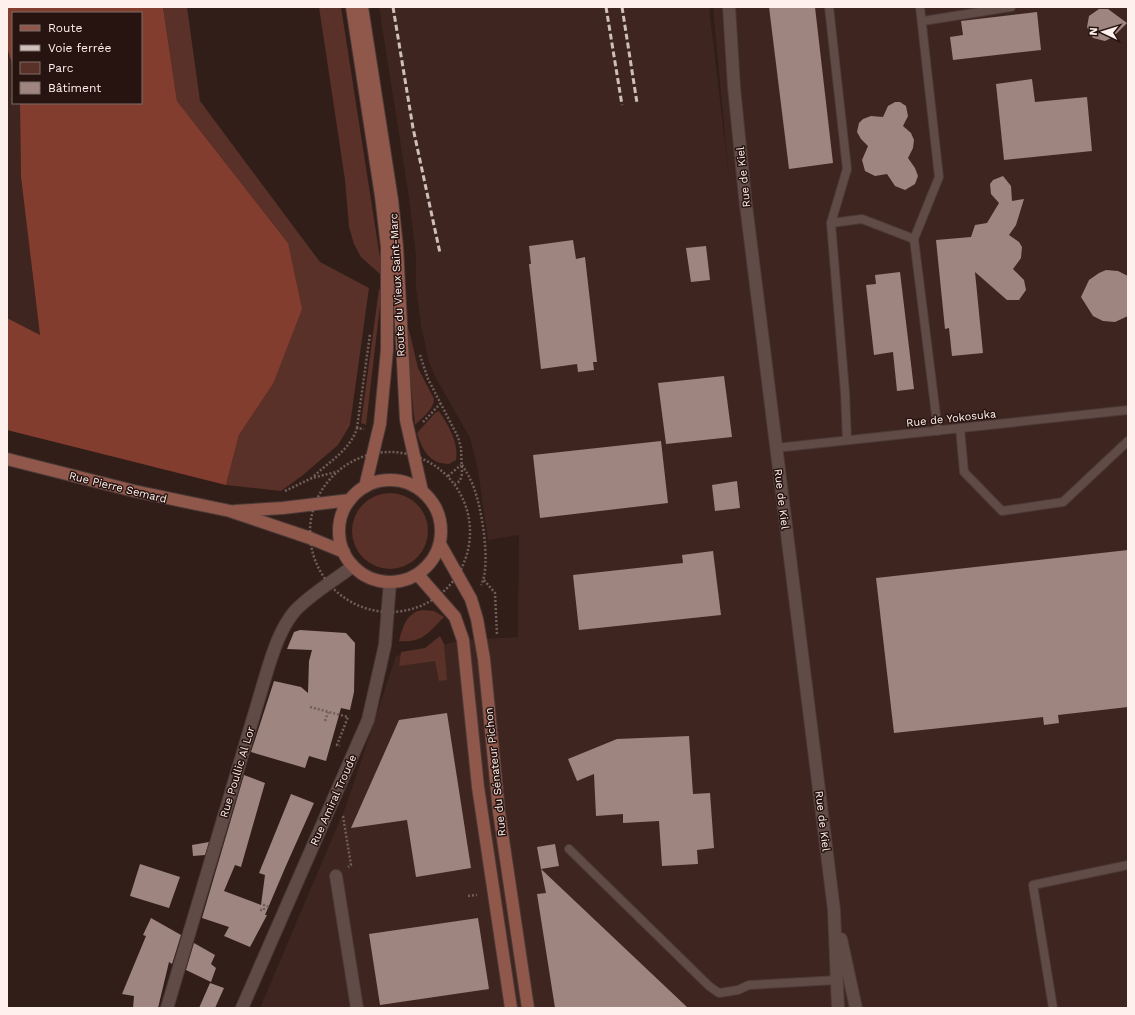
<svg xmlns="http://www.w3.org/2000/svg" width="1135" height="1015" font-family="'Work Sans',sans-serif">
  <rect width="100%" height="100%" fill="#311e19"/>
  <path fill="#3f251f" d="M 379,7 L 709,7 L 729,178 L 713,7 L 1128,7 L 1128,1008 L 260,1008 L 346,806 L 396,656 L 463,640 L 518,637 L 519,535 L 488,540 L 478,470 L 470,438 L 437,380 L 429,362 L 421,325 L 416,288 L 416,256 L 408,191 Z
    M 7,47 L 13,67 L 13,103 L 20,103 L 21,177 L 40,335 L 7,318 Z"/>
  <path fill="#593128" d="M 163,7 L 187,7 L 200,101 L 320,262 L 369,288 L 350,425 L 338,445 L 303,475 L 281,491 L 226,485 L 239,435 L 273,384 L 288,243 L 177,101 Z
    M 319,7 L 341,7 L 381,264 L 380,274 L 361,257 L 354,244 L 349,227 L 345,180 Z
    M 379,289 L 382,290 L 381,297 L 366,425 L 361,423 Z
    M 408,330 L 409,330 L 418,368 L 434,399 C 434,409 422,418 415,425 L 409,368 Z
    M 439,411 C 448,425 459,442 456,460 L 449,464 C 429,464 422,449 417,433 L 435,413 Z
    M352 531a38 38 0 1 1 76 0a38 38 0 1 1-76 0Z
    M 422,610 L 434,611 L 444,617 C 428,633 423,643 399,641 C 403,627 406,613 422,610 Z
    M 440,636 L 444,644 L 447,680 L 439,681 L 435,661 L 399,666 L 401,652 L 425,648 Z"/>
  <path fill="#823d2f" d="M 7,7 L 163,7 L 177,101 L 288,243 L 302,309 L 273,384 L 239,435 L 226,485 L 7,430 L 7,318 L 40,335 L 21,177 L 20,103 L 141,103 L 141,13 L 13,13 L 13,67 L 7,47 Z"/>
  <path fill="#9e8580" d="M 769,7 L 815,7 L 833,163 L 789,169 Z
    M 1099,9 L 1108,9 L 1127,23 L 1113,37 L 1105,41 L 1093,38 L 1087,27 L 1089,16 Z
    M 1037,12 L 1041,50 L 953,60 L 950,37 L 963,35 L 961,21 Z
    M 1032,79 L 1035,102 L 1087,97 L 1092,151 L 1004,160 L 996,84 Z
    M 895,102 L 900,102 L 906,106 L 908,116 L 903,126 L 911,133 L 914,140 L 913,148 L 908,158 L 915,168 L 918,176 L 915,184 L 905,190 L 895,186 L 887,174 L 875,176 L 865,171 L 862,160 L 868,146 L 861,139 L 857,132 L 859,123 L 863,119 L 871,116 L 883,117 L 888,106 Z
    M 1003,176 L 1011,186 L 1012,201 L 1024,199 L 1016,225 L 1009,235 L 1019,242 L 1022,247 L 1021,258 L 1013,269 L 1024,280 L 1026,290 L 1019,300 L 1007,300 L 975,272 L 983,353 L 952,356 L 949,328 L 945,329 L 936,240 L 971,237 L 975,225 L 987,223 L 999,203 L 991,194 L 990,184 L 993,180 Z
    M 573,240 L 576,259 L 585,257 L 597,362 L 593,362 L 594,370 L 578,372 L 577,364 L 541,369 L 529,264 L 531,264 L 529,246 Z
    M 706,246 L 710,280 L 691,282 L 686,248 Z
    M 1106,270 L 1118,271 L 1128,276 L 1128,316 L 1115,322 L 1103,321 L 1093,316 L 1081,297 L 1089,280 L 1099,273 Z
    M 900,272 L 914,389 L 897,391 L 893,352 L 874,355 L 866,285 L 876,284 L 875,275 Z
    M 724,376 L 732,437 L 666,444 L 658,383 Z
    M 661,441 L 668,503 L 540,518 L 533,455 Z
    M 737,481 L 740,508 L 715,511 L 712,485 Z
    M 1128,550 L 1128,707 L 1058,715 L 1059,723 L 1044,725 L 1043,717 L 894,733 L 876,578 Z
    M 713,551 L 721,615 L 579,630 L 573,575 L 683,563 L 682,555 Z
    M 300,630 L 346,633 L 355,643 L 354,692 L 350,710 L 341,708 L 326,761 L 309,756 L 305,768 L 251,752 L 274,681 L 301,687 L 308,693 L 309,661 L 312,650 L 287,649 L 294,632 Z
    M 447,713 L 471,868 L 416,877 L 407,820 L 351,828 L 399,720 Z
    M 689,736 L 693,794 L 710,793 L 714,848 L 697,850 L 698,864 L 662,866 L 659,821 L 623,823 L 623,814 L 596,816 L 594,774 L 577,781 L 568,759 L 617,739 Z
    M 244,775 L 265,783 L 241,867 L 235,865 L 224,891 L 261,905 L 265,875 L 259,873 L 291,794 L 314,803 L 285,868 L 265,915 L 267,915 L 250,947 L 224,936 L 229,927 L 202,918 Z
    M 209,842 L 205,855 L 193,856 L 192,845 Z
    M 555,844 L 559,866 L 541,869 L 537,847 Z
    M 140,864 L 180,877 L 169,908 L 130,896 Z
    M 541,869 L 688,1008 L 555,1008 L 537,894 L 546,893 Z
    M 151,918 L 181,935 L 172,964 L 169,962 L 158,1008 L 133,1008 L 134,996 L 122,994 L 146,936 L 143,935 Z
    M 478,918 L 489,989 L 380,1005 L 369,934 Z
    M 194,943 L 215,955 L 211,964 L 216,968 L 211,982 L 186,970 Z
    M 210,983 L 224,988 L 215,1008 L 199,1008 Z"/>
  <g fill="none" stroke-linecap="round" stroke-linejoin="round">
    <g stroke="#4b3a38" stroke-width="10">
      <path id="service" d="M 829,7 L 847,169 L 831,223
        M 923,21 L 1011,7
        M 914,239 L 939,177 L 920,7
        M 960,428 L 964,472 L 1002,511 L 1063,502 L 1128,441
        M 847,440 L 845,392 L 831,223 L 862,219 L 914,239 L 938,431
        M 776,448 L 1128,410
        M 569,849 L 709,986 L 719,993 L 738,990 L 749,985 L 837,980
        M 1053,1008 L 1033,885 L 1128,865"/>
    </g>
    <g stroke="#4b3a38" stroke-width="14">
      <path id="minor" d="M 729,7 L 734,87 L 745,197 L 834,910 L 838,1008
        M 336,876 L 357,1008
        M 841,939 L 856,1008
        M 167,1008 L 268,668 C 274,649 281,628 294,612 C 310,594 334,581 353,566
        M 242,1008 L 368,720 L 385,645 L 390,582"/>
    </g>
    <g stroke="#4b3a38" stroke-width="14">
      <path id="secondary" d="M 352,7 L 381,196 L 387,247 L 387,350 L 380,424 L 365,487
        M 362,7 L 392,200 L 397,247 L 406,420 L 422,491
        M 7,459 L 134,491 L 230,511 L 310,538 L 344,552
        M339 531a51 51 0 1 1 102 0a51 51 0 1 1-102 0Z
        M 235,511 L 283,508 L 350,500
        M 440,544 L 471,599 L 477,619 L 484,659 L 499,812 L 528,1008
        M 418,575 L 455,617 L 463,640 L 478,787 L 511,1008"/>
    </g>
    <path stroke="#6f5e59" stroke-width="2.5" stroke-dasharray="2 2" stroke-linecap="butt" d="M 420,355 L 428,379 L 458,437 L 461,448 L 462,474 L 460,481 L 455,484
      M 423,422 L 441,403
      M 357,428 L 370,334
      M310 532a80 80 0 1 1 160 0a80 80 0 1 1-160 0Z
      M 462,465 C 465,470 468,474 470,479 C 481,498 492,566 481,585
      M 314,476 C 329,462 351,449 357,428 L 364,429
      M 448,476 L 461,465
      M 285,491 L 312,478 L 336,472
      M 484,580 L 495,593 L 497,635
      M 310,707 L 348,717 L 337,745 L 340,746
      M 325,721 L 328,712
      M 343,816 L 351,865 L 348,867
      M 468,896 L 477,895
      M 260,910 L 264,910 L 264,905 L 269,907"/>
    <use href="#service" stroke="#614b46" stroke-width="8"/>
    <use href="#minor" stroke="#614b46" stroke-width="12"/>
    <use href="#secondary" stroke="#90574b" stroke-width="12"/>
    <path stroke="#cebfbc" stroke-width="3" stroke-dasharray="6 3" stroke-linecap="butt" d="M 393,7 L 413,128 L 440,253
      M 606,7 L 622,105
      M 622,7 L 637,103"/>
  </g>
  <g text-anchor="middle" stroke-width="3" stroke-linejoin="round" paint-order="stroke">
    <g font-size="11" fill="#fef0ed" stroke="#271410">
      <text transform="translate(743 177) rotate(-96)" y="4">Rue de Kiel</text>
      <text transform="translate(397 285) rotate(-93)" y="4">Route du Vieux Saint-Marc</text>
      <text transform="translate(951 418) rotate(-6)" y="4">Rue de Yokosuka</text>
      <text transform="translate(118 487) rotate(14)" y="4">Rue Pierre Semard</text>
      <text transform="translate(782 499) rotate(83)" y="4">Rue de Kiel</text>
      <text transform="translate(237 772) rotate(-73)" y="4">Rue Poullic Al Lor</text>
      <text transform="translate(495 772) rotate(-96)" y="4">Rue du Sénateur Pichon</text>
      <text transform="translate(333 800) rotate(-66)" y="4">Rue Amiral Troude</text>
      <text transform="translate(823 821) rotate(83)" y="4">Rue de Kiel</text>
    </g>
  </g>
  <rect width="1135" height="1015" fill="none" stroke="#fef0ed" stroke-width="16"/>
  <rect x="12" y="12" width="130" height="92" fill="#271410" stroke="#7d6c68"/>
  <rect x="20" y="25" width="20" height="6" fill="#90574b" stroke="#7d6c68"/>
  <text x="48" y="32" font-size="12" fill="#fef0ed">Route</text>
  <rect x="20" y="45" width="20" height="6" fill="#cebfbc" stroke="#7d6c68"/>
  <text x="48" y="52" font-size="12" fill="#fef0ed">Voie ferrée</text>
  <rect x="20" y="62" width="20" height="12" fill="#593128" stroke="#7d6c68"/>
  <text x="48" y="72" font-size="12" fill="#fef0ed">Parc</text>
  <rect x="20" y="82" width="20" height="12" fill="#9e8580" stroke="#7d6c68"/>
  <text x="48" y="92" font-size="12" fill="#fef0ed">Bâtiment</text>
  <g transform="translate(1103 32) rotate(274)" stroke="#271410" stroke-width="3" paint-order="stroke">
  <path d="M0-3L7 15L0 10L-7 15Z" fill="#fef0ed"/>
  <text y="-6" font-size="11" font-weight="bold" text-anchor="middle" fill="#fef0ed">N</text>
  </g>
</svg>
